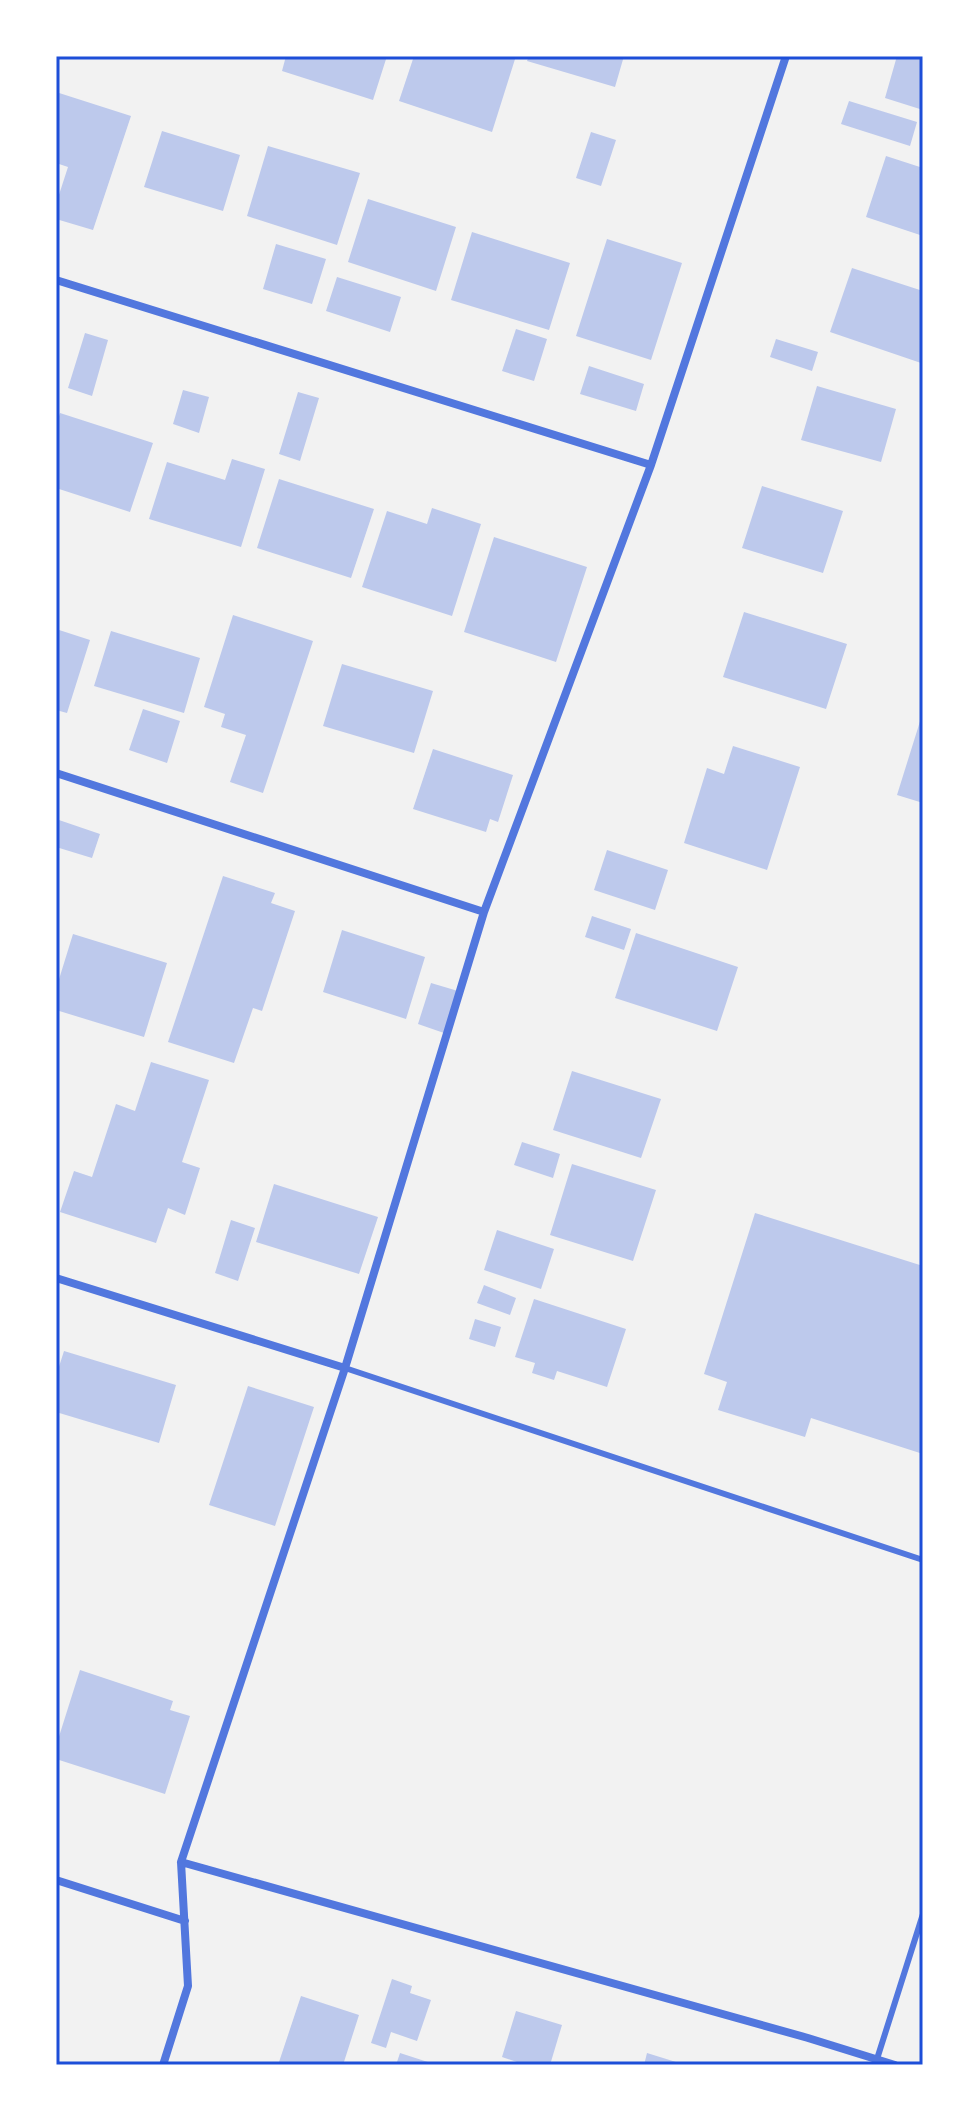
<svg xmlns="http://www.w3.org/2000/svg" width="979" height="2121" font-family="'Varela Round',sans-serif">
  <rect width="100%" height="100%" fill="#f2f2f2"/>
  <path fill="#bdc9ec" d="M 286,56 L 387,56 L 373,100 L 282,71 Z
    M 414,56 L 516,56 L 492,132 L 399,101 Z
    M 529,56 L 624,56 L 615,87 L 527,61 Z
    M 897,56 L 923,56 L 923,110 L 885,98 Z
    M 56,92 L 131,116 L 93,230 L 56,219 L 56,204 L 68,167 L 56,163 Z
    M 849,101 L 917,122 L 910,146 L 841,124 Z
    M 162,131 L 240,155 L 223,211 L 144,187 Z
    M 591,132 L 616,140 L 601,186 L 576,178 Z
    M 268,146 L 360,173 L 337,245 L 247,216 Z
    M 886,156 L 923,168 L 923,236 L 866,217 Z
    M 368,199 L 456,227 L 436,291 L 348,262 Z
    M 472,232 L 570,263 L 549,330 L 451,300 Z
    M 607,239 L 682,263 L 651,360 L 576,336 Z
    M 276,244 L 326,259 L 312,304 L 263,289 Z
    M 852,268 L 923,291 L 921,363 L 830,332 Z
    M 337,277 L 401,297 L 390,332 L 326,311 Z
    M 516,329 L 547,339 L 534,381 L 502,371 Z
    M 85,333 L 108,340 L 92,396 L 68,388 Z
    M 776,339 L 818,352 L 812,371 L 770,357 Z
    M 589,366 L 644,384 L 636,411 L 580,394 Z
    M 817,386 L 896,409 L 881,462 L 801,440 Z
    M 183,390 L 209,397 L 199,433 L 173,424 Z
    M 298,392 L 319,398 L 300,461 L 279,454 Z
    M 60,413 L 153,443 L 130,512 L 56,488 L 56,426 Z
    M 232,459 L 265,469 L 241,547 L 149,519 L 167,462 L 225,480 Z
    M 279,479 L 374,509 L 351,578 L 257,548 Z
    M 762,486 L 843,511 L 823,573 L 742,548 Z
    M 432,508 L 481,524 L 452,616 L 362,587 L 387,511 L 427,524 Z
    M 494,537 L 587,567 L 556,662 L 464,632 Z
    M 744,612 L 847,644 L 826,709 L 723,677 Z
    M 233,615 L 313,641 L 263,793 L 230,782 L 246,735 L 221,727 L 225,714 L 204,707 Z
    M 56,629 L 90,640 L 67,713 L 56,710 Z
    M 111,631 L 200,658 L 184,713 L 94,686 Z
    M 342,664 L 433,691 L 414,753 L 323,726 Z
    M 143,709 L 180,721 L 167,763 L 129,750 Z
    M 922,715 L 923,716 L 923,803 L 897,795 Z
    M 733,746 L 800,767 L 767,870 L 684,843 L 707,768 L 724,774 Z
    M 433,749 L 513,775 L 498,822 L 490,819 L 486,832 L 413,809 Z
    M 56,819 L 100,834 L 92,858 L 56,847 Z
    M 607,850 L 668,870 L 655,910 L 594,890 Z
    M 223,876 L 275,893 L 271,903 L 295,911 L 262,1011 L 253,1008 L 234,1063 L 168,1042 Z
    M 592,916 L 631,929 L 624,950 L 585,937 Z
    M 342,930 L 425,957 L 406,1019 L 323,992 Z
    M 636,933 L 738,967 L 717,1031 L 615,998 Z
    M 73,934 L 167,963 L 144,1037 L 56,1010 L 56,989 Z
    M 431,983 L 458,991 L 444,1033 L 418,1024 Z
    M 151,1062 L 209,1080 L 182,1162 L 200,1168 L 185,1215 L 168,1208 L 156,1243 L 60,1212 L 74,1171 L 92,1177 L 116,1104 L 135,1111 Z
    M 572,1071 L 661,1099 L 641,1158 L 553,1130 Z
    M 522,1142 L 560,1154 L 553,1178 L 514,1165 Z
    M 572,1164 L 656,1190 L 633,1261 L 550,1235 Z
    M 274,1184 L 378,1217 L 359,1274 L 256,1242 Z
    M 755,1213 L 923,1266 L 923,1454 L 811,1418 L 805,1437 L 718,1410 L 727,1382 L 704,1374 Z
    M 231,1220 L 255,1228 L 238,1281 L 215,1273 Z
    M 497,1230 L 554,1249 L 541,1289 L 484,1270 Z
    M 484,1285 L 516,1298 L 510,1315 L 477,1303 Z
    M 534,1299 L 626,1329 L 607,1387 L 557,1371 L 554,1380 L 532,1373 L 535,1363 L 515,1357 Z
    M 475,1319 L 501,1327 L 495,1347 L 469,1339 Z
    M 64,1351 L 176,1385 L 159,1443 L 56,1412 L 56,1376 Z
    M 248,1386 L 314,1407 L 275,1526 L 209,1505 Z
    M 80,1670 L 173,1701 L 170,1710 L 190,1716 L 165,1794 L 56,1759 L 56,1746 Z
    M 392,1979 L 412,1986 L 410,1993 L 431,2000 L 417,2041 L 391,2032 L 386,2048 L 371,2043 Z
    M 301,1996 L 359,2015 L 343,2065 L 278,2065 Z
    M 516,2011 L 562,2025 L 550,2065 L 526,2065 L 502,2057 Z
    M 400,2053 L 434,2064 L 434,2065 L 396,2065 Z
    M 647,2053 L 676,2062 L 675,2065 L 644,2065 Z"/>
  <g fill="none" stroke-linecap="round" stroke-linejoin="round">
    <path stroke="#5277de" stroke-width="6" d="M 345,1368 L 923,1560
      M 877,2059 L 923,1914"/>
    <path stroke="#5277de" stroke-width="8" d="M 56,280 L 651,465
      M 56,773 L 484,912
      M 56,1278 L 345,1368
      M 181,1862 L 808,2038 L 895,2065
      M 56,1880 L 185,1921
      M 163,2065 L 188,1986 L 181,1862 L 345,1368 L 484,912 L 651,465 L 786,56"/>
  </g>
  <rect width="979" height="2121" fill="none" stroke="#ffffff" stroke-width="116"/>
  <rect x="58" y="58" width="863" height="2005" fill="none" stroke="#1d4ed8" stroke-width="3"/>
</svg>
